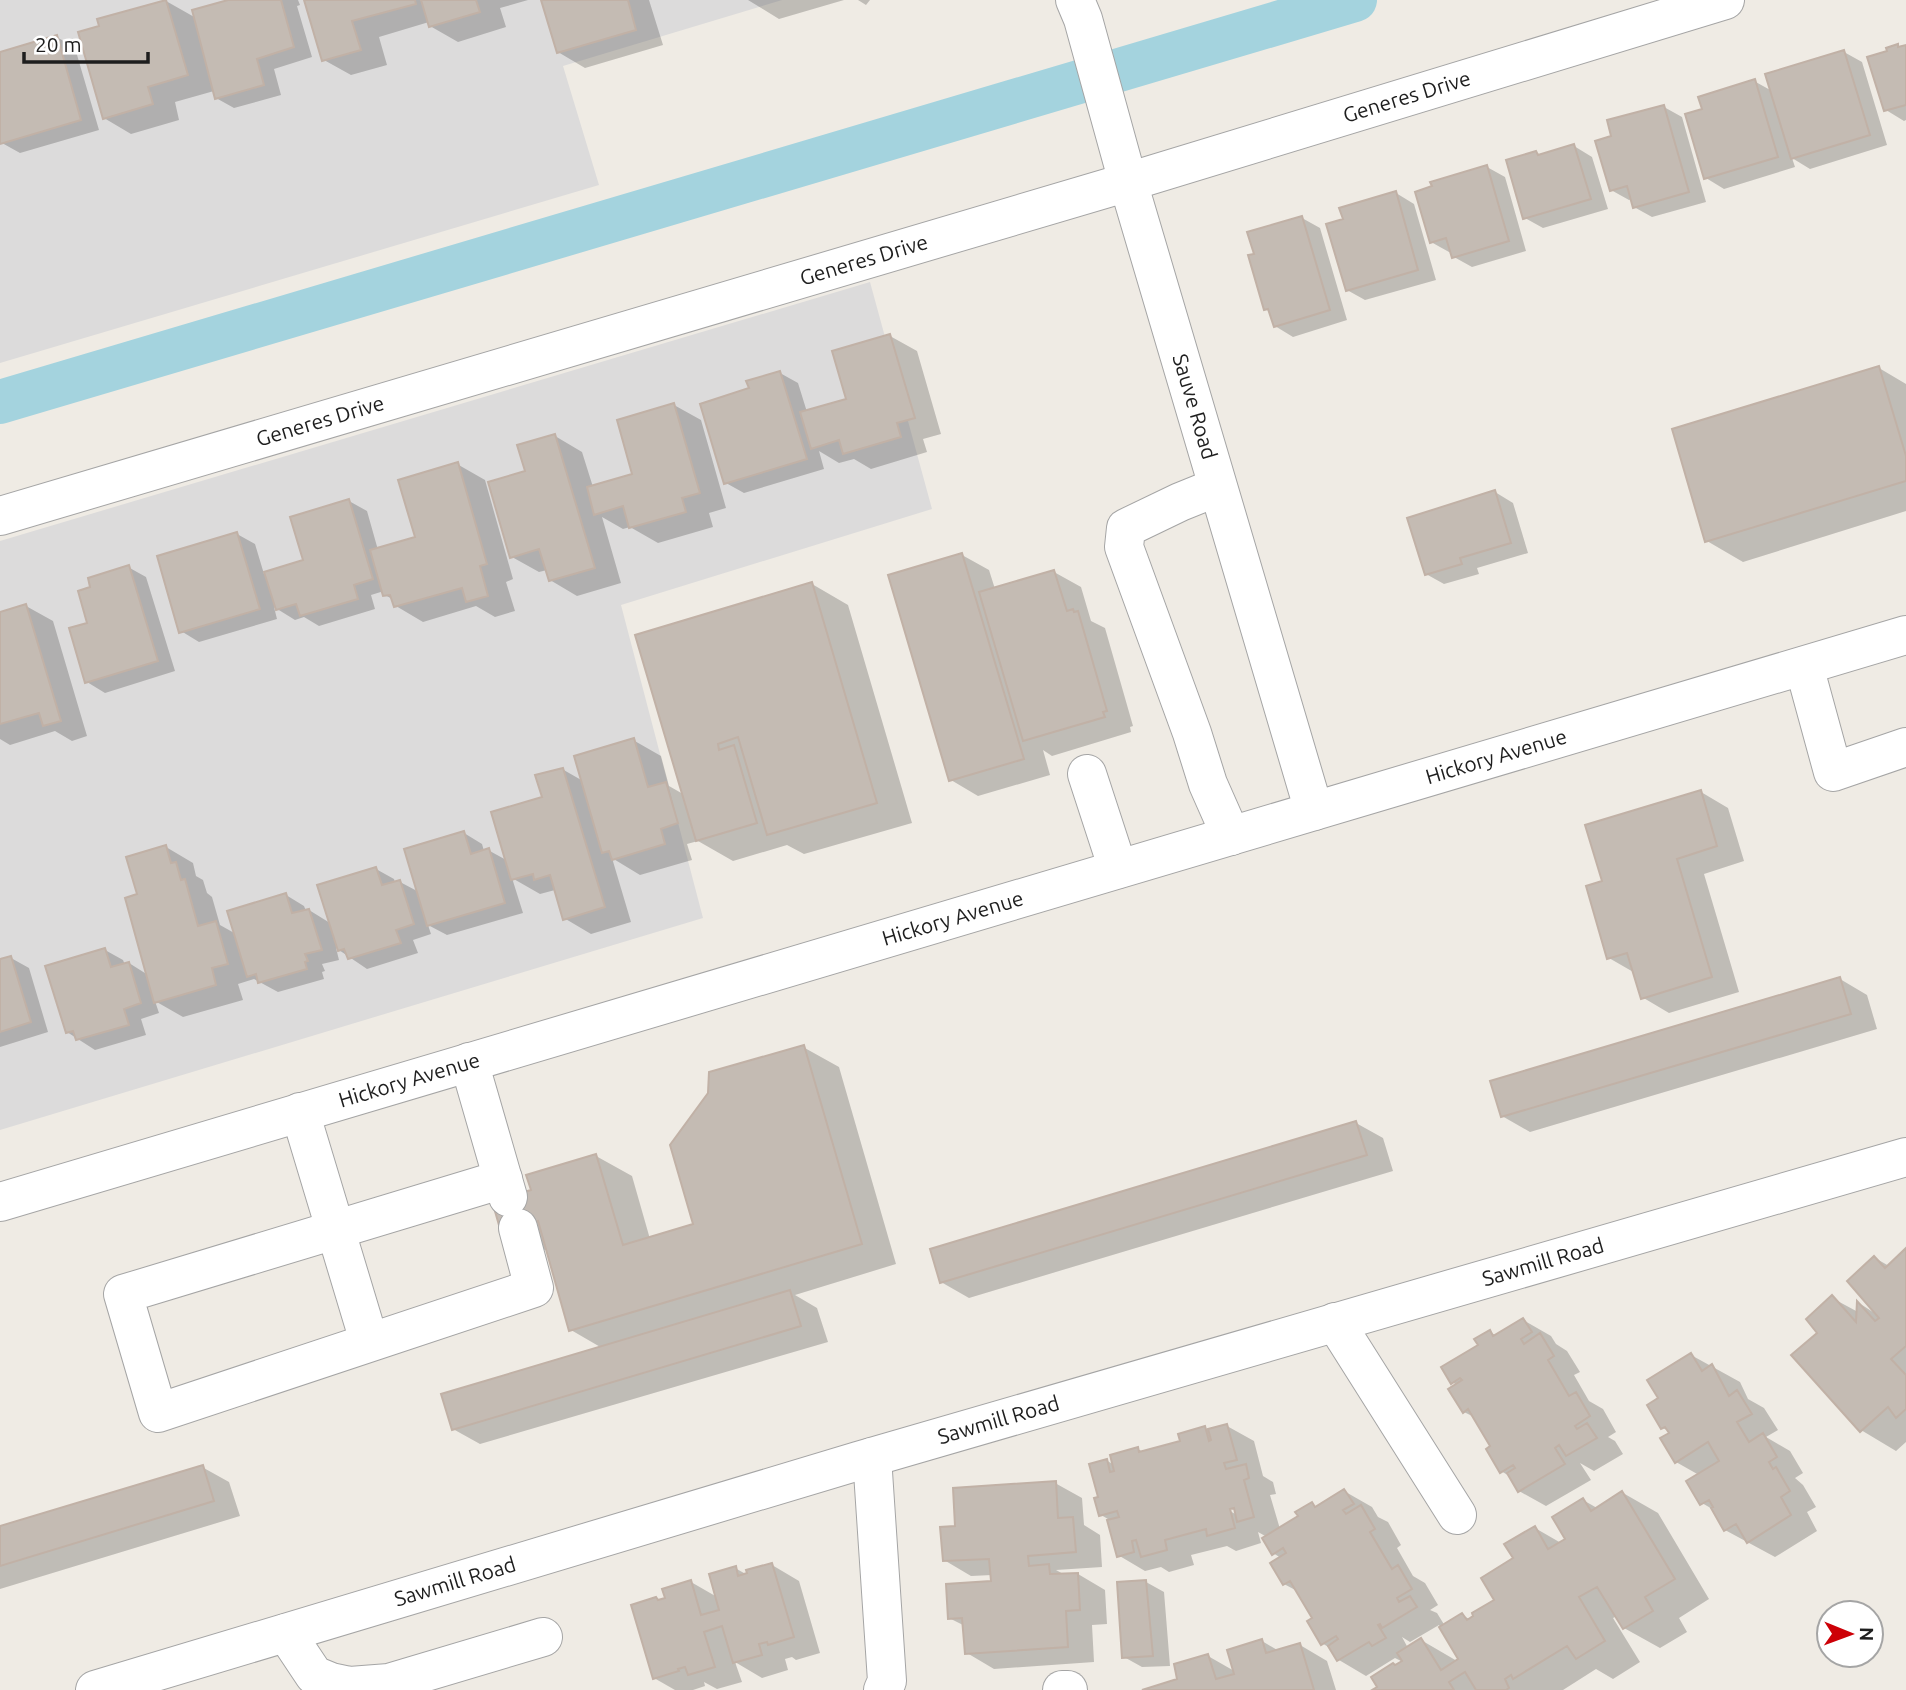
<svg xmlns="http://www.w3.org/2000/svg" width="1906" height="1690" font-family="Ubuntu,sans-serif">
  <rect width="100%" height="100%" fill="#efebe4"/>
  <path fill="#dcdbdb" d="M 0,0 L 782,0 L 563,66 L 599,185 L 0,363 Z
    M 870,282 L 932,509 L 621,605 L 703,918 L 0,1130 L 0,541 Z"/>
  <path fill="#0003" fill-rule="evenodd" d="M 231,0 L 298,0 L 300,5 L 297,6 L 312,57 L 274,69 L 281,95 L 234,108 L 216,98 L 214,91 L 175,102 L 179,120 L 131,134 L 104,118 L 166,1 L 196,18 Z
    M 306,0 L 528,0 L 500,8 L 506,27 L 458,42 L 430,26 L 429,22 L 379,37 L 387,65 L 351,75 L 324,60 Z
    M 543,0 L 649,0 L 663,45 L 585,68 L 558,52 Z
    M 748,0 L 844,0 L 779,19 Z
    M 858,0 L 870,0 L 866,5 Z
    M 57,37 L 75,48 L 99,130 L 20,153 L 2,143 L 0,137 L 0,54 Z
    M 1897,46 L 1901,48 L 1906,47 L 1906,120 L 1904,121 L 1886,110 L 1889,52 Z
    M 1844,52 L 1862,62 L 1887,145 L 1810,169 L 1792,158 L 1795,167 L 1724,189 L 1706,178 L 1754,81 L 1772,91 Z
    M 1664,107 L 1682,117 L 1706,202 L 1652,217 L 1634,207 L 1632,199 L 1629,200 L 1611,190 L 1613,138 Z
    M 1574,146 L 1592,157 L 1608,209 L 1543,228 L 1525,218 L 1536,153 L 1542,156 Z
    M 1487,167 L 1505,177 L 1526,251 L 1472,267 L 1454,257 L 1452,252 L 1449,252 L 1431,242 Z
    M 1396,193 L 1414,204 L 1436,280 L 1365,300 L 1347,290 L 1345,221 Z
    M 1302,218 L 1320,228 L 1347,320 L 1293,337 L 1275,326 L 1271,312 L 1265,309 L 1256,255 Z
    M 890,336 L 917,351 L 941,434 L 923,439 L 927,452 L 871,469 L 854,459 L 839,463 L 819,451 L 824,469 L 744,493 L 726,483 L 751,389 L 780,373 L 798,383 L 807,412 L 848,400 Z
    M 1879,368 L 1906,384 L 1906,511 L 1743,562 L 1707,541 Z
    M 674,405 L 701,420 L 726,508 L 709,513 L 713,527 L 658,543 L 630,527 L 623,529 L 602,517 L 621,583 L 577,596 L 550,580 L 547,570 L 539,572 L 512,557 L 527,472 L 555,436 L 582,452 L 593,487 L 634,475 Z
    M 457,464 L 485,480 L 513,579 L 506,582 L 515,611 L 495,617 L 476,606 L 423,622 L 396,606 L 394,600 L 385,595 L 384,591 L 371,595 L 375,609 L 319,626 L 304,617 L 295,620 L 274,607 L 277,619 L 199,642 L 181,631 L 237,534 L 255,544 L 264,574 L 305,561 L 349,501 L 367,511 L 378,550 L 417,538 Z
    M 1495,492 L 1513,503 L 1528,553 L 1477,568 L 1479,574 L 1444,584 L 1426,574 Z
    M 962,555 L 989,570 L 995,589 L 1054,572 L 1081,587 L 1091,621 L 1105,628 L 1133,726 L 1130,727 L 1131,732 L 1052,756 L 1043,750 L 1050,775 L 978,796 L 951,780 Z
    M 128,567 L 146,577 L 175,671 L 105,693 L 87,682 L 93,588 Z
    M 812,584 L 848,605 L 912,823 L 804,854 L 787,845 L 733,861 L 698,841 L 687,844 L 692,860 L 640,875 L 612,858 L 631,922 L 591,934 L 564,918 L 555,890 L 540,894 L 512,878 L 523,913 L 447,935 L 428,925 L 431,934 L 413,940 L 418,953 L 367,969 L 336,948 L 339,960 L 322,964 L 325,971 L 322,972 L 324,979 L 278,992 L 254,979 L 238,984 L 243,1000 L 183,1017 L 155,1001 L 159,1013 L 141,1019 L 146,1035 L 95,1050 L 67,1032 L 105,950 L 123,960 L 125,965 L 129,963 L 148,975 L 139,895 L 166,847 L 193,863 L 196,876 L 203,880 L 207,893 L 212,897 L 220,925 L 236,934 L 286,895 L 304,906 L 306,911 L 309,910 L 330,923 L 376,869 L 394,879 L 395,883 L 400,882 L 419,892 L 464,833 L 482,844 L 484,851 L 488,850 L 508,861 L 562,769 L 583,781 L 633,740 L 661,756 L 669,786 L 683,794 Z
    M 26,606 L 53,621 L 87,736 L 72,741 L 55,731 L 10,745 L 0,739 L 0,613 Z
    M 1701,792 L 1728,808 L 1744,861 L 1704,874 L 1739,992 L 1669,1013 L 1642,997 L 1635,973 L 1609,958 L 1604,882 Z
    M 11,958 L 29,968 L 48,1032 L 0,1047 L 0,961 Z
    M 1840,979 L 1867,995 L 1877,1029 L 1530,1132 L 1502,1116 Z
    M 803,1047 L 839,1067 L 896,1264 L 795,1295 L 817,1308 L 828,1342 L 480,1444 L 453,1429 L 602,1348 L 571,1330 L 547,1249 L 538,1252 L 533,1191 L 596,1156 L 632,1176 L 650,1239 L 695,1225 Z
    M 1356,1123 L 1383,1138 L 1393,1171 L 969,1298 L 941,1282 Z
    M 1906,1251 L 1906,1442 L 1896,1451 L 1861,1430 L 1819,1333 L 1832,1298 L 1858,1312 L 1859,1303 L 1876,1314 L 1875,1258 L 1889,1266 Z
    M 1523,1320 L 1551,1336 L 1556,1344 L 1567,1351 L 1580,1372 L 1574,1375 L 1589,1401 L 1603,1409 L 1616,1432 L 1608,1437 L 1615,1441 L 1623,1454 L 1594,1471 L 1580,1463 L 1591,1480 L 1546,1506 L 1519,1491 L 1511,1477 L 1501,1471 L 1493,1446 L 1476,1418 L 1464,1412 L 1457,1385 L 1452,1382 L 1490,1332 L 1497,1336 Z
    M 1691,1355 L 1740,1382 L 1748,1399 L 1764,1408 L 1778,1430 L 1766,1437 L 1790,1451 L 1803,1473 L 1795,1478 L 1803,1485 L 1816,1507 L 1807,1512 L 1817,1531 L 1775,1557 L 1725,1530 L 1714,1510 L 1702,1503 L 1699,1475 L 1676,1462 L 1672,1433 L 1663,1428 L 1661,1399 Z
    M 1227,1426 L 1254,1441 L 1263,1476 L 1273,1482 L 1276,1494 L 1270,1495 L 1280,1529 L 1301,1516 L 1312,1504 L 1317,1507 L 1344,1491 L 1372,1507 L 1378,1517 L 1388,1522 L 1401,1545 L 1397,1548 L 1413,1576 L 1425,1583 L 1438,1605 L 1430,1610 L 1437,1613 L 1445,1626 L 1462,1615 L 1471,1620 L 1496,1600 L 1516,1559 L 1535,1528 L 1561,1543 L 1568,1539 L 1583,1500 L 1597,1508 L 1623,1493 L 1658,1513 L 1709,1599 L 1679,1618 L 1687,1632 L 1660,1648 L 1624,1628 L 1617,1616 L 1613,1618 L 1640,1662 L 1613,1679 L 1596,1669 L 1563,1690 L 1375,1690 L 1396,1666 L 1403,1662 L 1395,1658 L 1366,1676 L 1339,1660 L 1333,1650 L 1322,1643 L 1314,1618 L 1299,1592 L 1284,1584 L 1281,1558 L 1273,1553 L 1267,1537 L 1258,1532 L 1261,1543 L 1236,1551 L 1227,1546 L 1191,1555 L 1194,1565 L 1169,1572 L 1161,1567 L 1145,1571 L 1118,1555 L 1108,1519 L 1101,1515 L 1100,1498 L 1106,1460 L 1114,1465 L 1137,1449 L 1144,1452 L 1182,1442 L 1205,1428 L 1209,1430 ZM 1223,1503 L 1237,1511 L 1237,1515 L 1221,1506 ZM 1439,1625 L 1460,1660 L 1457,1661 L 1421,1640 L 1408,1648 L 1402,1637 L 1410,1642 Z
    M 202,1467 L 229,1482 L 240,1516 L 0,1589 L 0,1528 Z
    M 1055,1483 L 1082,1498 L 1084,1525 L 1100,1535 L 1102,1567 L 1056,1570 L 1065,1575 L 1078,1574 L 1105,1590 L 1107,1624 L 1092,1625 L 1094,1662 L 994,1669 L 967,1653 L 965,1626 L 949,1618 L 993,1582 L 992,1575 L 971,1576 L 944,1560 L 957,1527 Z
    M 772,1565 L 799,1581 L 820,1653 L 796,1660 L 792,1657 L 785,1659 L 788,1670 L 762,1678 L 735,1662 L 742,1682 L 717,1689 L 704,1682 L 705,1686 L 693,1690 L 675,1690 L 654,1678 L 660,1602 L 691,1582 L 717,1597 L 735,1568 L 751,1577 Z
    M 1146,1582 L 1164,1592 L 1170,1666 L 1142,1667 L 1124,1657 Z
    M 1262,1641 L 1279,1651 L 1300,1645 L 1327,1661 L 1336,1690 L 1148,1690 L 1180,1680 L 1208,1656 L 1236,1672 Z"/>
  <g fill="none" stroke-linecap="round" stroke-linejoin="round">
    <path stroke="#a4d3de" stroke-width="44" d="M 0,402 L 1355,0"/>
  </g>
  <path fill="#c4bbb3" stroke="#c1b1a6" stroke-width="2" d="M 166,0 L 188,75 L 148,87 L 153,104 L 103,119 L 78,32 L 99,26 L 97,19 Z
    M 228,0 L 281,0 L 294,47 L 257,59 L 264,85 L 215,99 L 192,10 Z
    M 304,0 L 415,0 L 416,4 L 352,21 L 361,50 L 322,61 Z
    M 421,0 L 476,0 L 480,12 L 429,27 Z
    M 541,0 L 628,0 L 636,30 L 557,53 Z
    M 57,35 L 81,120 L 0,144 L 0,52 Z
    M 1898,44 L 1898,47 L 1906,45 L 1906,105 L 1884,111 L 1867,57 L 1887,51 L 1886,48 Z
    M 1844,50 L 1870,135 L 1791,159 L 1765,74 Z
    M 1755,79 L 1778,157 L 1704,179 L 1685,114 L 1702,109 L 1698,97 Z
    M 1664,105 L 1689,192 L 1633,208 L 1627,186 L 1610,191 L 1595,141 L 1611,136 L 1607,120 Z
    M 1574,144 L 1591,199 L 1523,219 L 1506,160 L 1536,151 L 1538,155 Z
    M 1487,165 L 1509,241 L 1452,258 L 1446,238 L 1430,243 L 1415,192 L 1432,186 L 1430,182 Z
    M 1396,191 L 1418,270 L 1346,291 L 1326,224 L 1343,219 L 1339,208 Z
    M 1302,216 L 1330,310 L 1274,327 L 1268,309 L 1264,310 L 1248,255 L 1254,254 L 1247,232 Z
    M 890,334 L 915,418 L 897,423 L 901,437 L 843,454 L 839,440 L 811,449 L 800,412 L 846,399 L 832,351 Z
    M 1879,366 L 1906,456 L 1906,481 L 1705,542 L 1672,429 Z
    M 780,371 L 807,459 L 724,484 L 700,404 L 749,388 L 746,381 Z
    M 674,403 L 700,493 L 682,498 L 686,512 L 629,528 L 623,506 L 594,515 L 587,487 L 632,474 L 617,420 Z
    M 555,434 L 595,568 L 549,581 L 539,549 L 510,558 L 488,482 L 525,471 L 517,445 Z
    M 458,462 L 487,564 L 480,566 L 488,596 L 466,602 L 462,588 L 394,607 L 390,595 L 383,596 L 370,550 L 415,537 L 398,480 Z
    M 1495,490 L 1511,543 L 1460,558 L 1462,564 L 1425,575 L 1407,518 Z
    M 349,499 L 373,579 L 354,585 L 358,599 L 300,616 L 296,604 L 276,610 L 264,572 L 303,560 L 290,517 Z
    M 237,532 L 260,609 L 179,633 L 157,556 Z
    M 962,553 L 1024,759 L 949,781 L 888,575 Z
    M 129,565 L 158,661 L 85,683 L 69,628 L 87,623 L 78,591 L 90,587 L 88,578 Z
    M 1054,570 L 1067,611 L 1073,609 L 1074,612 L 1078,611 L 1107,711 L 1103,712 L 1105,717 L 1023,741 L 979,592 Z
    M 812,582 L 877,803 L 767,835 L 738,737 L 718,744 L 719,750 L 734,745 L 757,823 L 696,841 L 635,635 Z
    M 26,604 L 61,721 L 43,726 L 39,713 L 0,724 L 0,612 Z
    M 634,738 L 648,787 L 666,782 L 678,823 L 661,829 L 665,844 L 612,860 L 609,851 L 602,853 L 574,756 Z
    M 563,768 L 605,907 L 563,920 L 550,875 L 534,880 L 533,874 L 511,880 L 491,812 L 542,797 L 535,775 Z
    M 1701,790 L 1717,846 L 1677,859 L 1712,977 L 1641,999 L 1627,953 L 1607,959 L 1586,886 L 1602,881 L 1585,825 Z
    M 464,831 L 471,854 L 489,848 L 505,903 L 427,926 L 404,849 Z
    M 166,845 L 171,863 L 176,862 L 181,880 L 185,879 L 198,926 L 216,921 L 228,964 L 212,968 L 216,985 L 154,1003 L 125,898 L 137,894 L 126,857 Z
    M 376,867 L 382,885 L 400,880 L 414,924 L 396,930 L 401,943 L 348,959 L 344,949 L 338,951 L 317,885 Z
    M 286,893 L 292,913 L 309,909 L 322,950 L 305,954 L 308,961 L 305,962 L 307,969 L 258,983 L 256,974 L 247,977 L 227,911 Z
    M 105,948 L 111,967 L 129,962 L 141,1003 L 124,1009 L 129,1025 L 76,1040 L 73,1031 L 66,1033 L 45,966 Z
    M 11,956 L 31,1022 L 0,1032 L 0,959 Z
    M 1840,977 L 1851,1014 L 1501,1117 L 1490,1081 Z
    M 804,1045 L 862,1244 L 569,1331 L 538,1221 L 501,1232 L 492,1201 L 531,1190 L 526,1175 L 596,1154 L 623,1245 L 693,1224 L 670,1145 L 708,1093 L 709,1072 Z
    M 1356,1121 L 1367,1155 L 940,1283 L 930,1249 Z
    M 1906,1248 L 1906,1346 L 1891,1359 L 1906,1375 L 1906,1409 L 1896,1418 L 1888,1407 L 1860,1432 L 1791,1355 L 1817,1333 L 1806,1319 L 1832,1295 L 1856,1322 L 1857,1301 L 1875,1321 L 1879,1318 L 1847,1281 L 1874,1256 L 1885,1268 Z
    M 790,1290 L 801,1326 L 452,1430 L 441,1394 Z
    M 1523,1318 L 1532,1332 L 1521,1339 L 1524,1344 L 1540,1333 L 1554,1356 L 1548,1360 L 1569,1396 L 1576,1392 L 1590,1416 L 1575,1426 L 1577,1429 L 1587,1423 L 1597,1438 L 1566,1456 L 1559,1445 L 1555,1448 L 1565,1464 L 1518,1492 L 1507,1473 L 1515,1468 L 1513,1465 L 1500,1473 L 1486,1449 L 1490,1446 L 1468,1409 L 1463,1413 L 1448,1389 L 1462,1380 L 1460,1378 L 1451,1384 L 1441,1367 L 1478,1345 L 1474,1339 L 1490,1330 L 1493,1336 Z
    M 1691,1353 L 1702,1371 L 1712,1364 L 1729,1396 L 1737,1390 L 1752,1414 L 1737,1422 L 1749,1442 L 1763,1433 L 1777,1457 L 1769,1462 L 1773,1469 L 1776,1467 L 1790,1491 L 1781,1497 L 1791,1515 L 1747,1543 L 1736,1524 L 1724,1531 L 1711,1508 L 1713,1507 L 1709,1500 L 1700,1505 L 1686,1481 L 1719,1461 L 1708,1442 L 1675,1463 L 1660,1438 L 1669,1433 L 1665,1427 L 1661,1429 L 1647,1405 L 1658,1398 L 1647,1380 Z
    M 1227,1424 L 1237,1460 L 1224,1463 L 1226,1469 L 1246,1464 L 1249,1478 L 1244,1480 L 1254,1517 L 1237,1522 L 1234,1508 L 1230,1509 L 1235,1528 L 1207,1536 L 1206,1529 L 1165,1540 L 1167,1550 L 1141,1557 L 1136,1540 L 1132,1541 L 1134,1552 L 1117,1557 L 1107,1520 L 1119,1517 L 1117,1511 L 1099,1516 L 1094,1498 L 1098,1497 L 1089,1464 L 1107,1459 L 1110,1472 L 1114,1471 L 1110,1455 L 1138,1447 L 1139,1452 L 1180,1441 L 1178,1434 L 1205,1426 L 1209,1441 L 1211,1440 L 1208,1429 Z
    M 203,1465 L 214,1501 L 0,1566 L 0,1526 Z
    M 1056,1481 L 1058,1518 L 1073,1517 L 1076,1552 L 1028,1556 L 1029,1566 L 1049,1564 L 1050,1574 L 1078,1573 L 1080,1610 L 1066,1611 L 1068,1647 L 965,1654 L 962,1618 L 948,1619 L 946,1584 L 991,1581 L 989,1559 L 943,1561 L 940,1527 L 955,1526 L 953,1488 Z
    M 1344,1489 L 1354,1504 L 1343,1510 L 1346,1514 L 1361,1505 L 1375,1529 L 1370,1532 L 1392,1569 L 1398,1565 L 1412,1589 L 1397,1598 L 1399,1602 L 1410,1596 L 1417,1607 L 1382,1628 L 1380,1624 L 1378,1625 L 1386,1638 L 1372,1646 L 1369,1642 L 1337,1661 L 1328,1646 L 1338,1639 L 1336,1636 L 1321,1645 L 1307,1621 L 1312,1618 L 1290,1581 L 1283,1585 L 1270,1563 L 1286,1553 L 1283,1548 L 1272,1555 L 1262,1538 L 1298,1516 L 1295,1512 L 1312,1502 L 1315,1507 Z
    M 1622,1491 L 1675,1579 L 1645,1597 L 1653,1611 L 1623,1629 L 1597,1587 L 1579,1597 L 1605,1641 L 1576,1659 L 1567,1646 L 1513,1679 L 1511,1675 L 1505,1679 L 1509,1688 L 1506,1690 L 1476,1690 L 1465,1672 L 1449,1682 L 1454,1690 L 1372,1690 L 1377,1687 L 1371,1677 L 1393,1663 L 1395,1665 L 1402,1661 L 1397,1653 L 1421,1638 L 1441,1670 L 1458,1659 L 1439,1627 L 1462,1613 L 1467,1620 L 1473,1616 L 1472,1613 L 1494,1600 L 1481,1578 L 1513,1558 L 1504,1544 L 1535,1526 L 1548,1549 L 1565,1539 L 1552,1517 L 1583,1498 L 1591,1511 Z
    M 772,1563 L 794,1637 L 768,1645 L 767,1642 L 759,1644 L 762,1655 L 733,1663 L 722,1626 L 704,1632 L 715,1667 L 688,1675 L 685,1667 L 678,1669 L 679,1671 L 653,1679 L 631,1605 L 656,1597 L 658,1600 L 665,1598 L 662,1589 L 691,1580 L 701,1615 L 719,1610 L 709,1574 L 736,1566 L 738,1576 L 747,1573 L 746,1570 Z
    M 1146,1580 L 1153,1656 L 1122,1658 L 1117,1582 Z
    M 1262,1639 L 1266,1653 L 1300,1643 L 1314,1690 L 1142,1690 L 1177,1679 L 1174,1664 L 1208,1654 L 1216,1679 L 1234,1674 L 1227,1650 Z"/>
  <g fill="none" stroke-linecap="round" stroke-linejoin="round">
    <g stroke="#a5a5a5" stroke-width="40">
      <g id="minor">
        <path id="s1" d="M 1075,0 L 1083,19 L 1128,182 L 1314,811"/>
        <path d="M 1217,487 L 1180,502 L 1126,528 L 1124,547 L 1192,733 L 1208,784 L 1231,836"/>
        <path id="s2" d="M 0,516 L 1128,182 L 1725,0"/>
        <path d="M 1804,666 L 1833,772 L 1906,747"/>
        <path d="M 1087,774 L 1118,869"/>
        <path d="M 469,1062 L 508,1197"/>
        <path d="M 300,1112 L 369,1341"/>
        <path d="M 503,1179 L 123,1294 L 158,1413 L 534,1288 L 518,1228"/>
        <path id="s3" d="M 0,1202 L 1906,635"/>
        <path d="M 1335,1322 L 1457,1515"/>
        <path d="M 872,1457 L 887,1681 L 883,1690"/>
        <path d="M 286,1633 L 314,1675 L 331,1682 L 350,1686 L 389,1683 L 543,1637"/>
        <path id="s4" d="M 95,1690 L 858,1461 L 1906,1157"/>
        <path d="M 1062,1690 L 1068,1690"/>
      </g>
    </g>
    <use href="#minor" stroke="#fff" stroke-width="38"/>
  </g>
  <g text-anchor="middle" stroke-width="5" stroke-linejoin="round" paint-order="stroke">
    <g font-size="21" fill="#1e1e1e" stroke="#fff">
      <text dy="7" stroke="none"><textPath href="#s2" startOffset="1468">Generes Drive</textPath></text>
      <text dy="7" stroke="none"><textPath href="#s2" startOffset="901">Generes Drive</textPath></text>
      <text dy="7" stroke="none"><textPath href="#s1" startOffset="424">Sauve Road</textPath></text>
      <text dy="7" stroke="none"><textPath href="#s2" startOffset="334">Generes Drive</textPath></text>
      <text dy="7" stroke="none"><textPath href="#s3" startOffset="1561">Hickory Avenue</textPath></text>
      <text dy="7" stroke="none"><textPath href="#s3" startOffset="994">Hickory Avenue</textPath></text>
      <text dy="7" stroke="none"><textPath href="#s3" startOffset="427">Hickory Avenue</textPath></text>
      <text dy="7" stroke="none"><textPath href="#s4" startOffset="1510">Sawmill Road</textPath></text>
      <text dy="7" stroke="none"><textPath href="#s4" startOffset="943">Sawmill Road</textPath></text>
      <text dy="7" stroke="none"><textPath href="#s4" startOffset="376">Sawmill Road</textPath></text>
    </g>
  </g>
  <g transform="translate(1850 1634) rotate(91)"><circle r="33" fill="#ffffff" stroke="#a5a5a5" stroke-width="2"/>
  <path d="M0-5L12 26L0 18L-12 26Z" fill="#cd0007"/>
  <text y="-10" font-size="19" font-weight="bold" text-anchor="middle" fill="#1e1e1e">N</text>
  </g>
  <path d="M24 52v10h124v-10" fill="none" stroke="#1e1e1e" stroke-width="3.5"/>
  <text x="35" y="52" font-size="21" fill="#1e1e1e" stroke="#ffffff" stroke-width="5" paint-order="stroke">20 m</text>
</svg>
